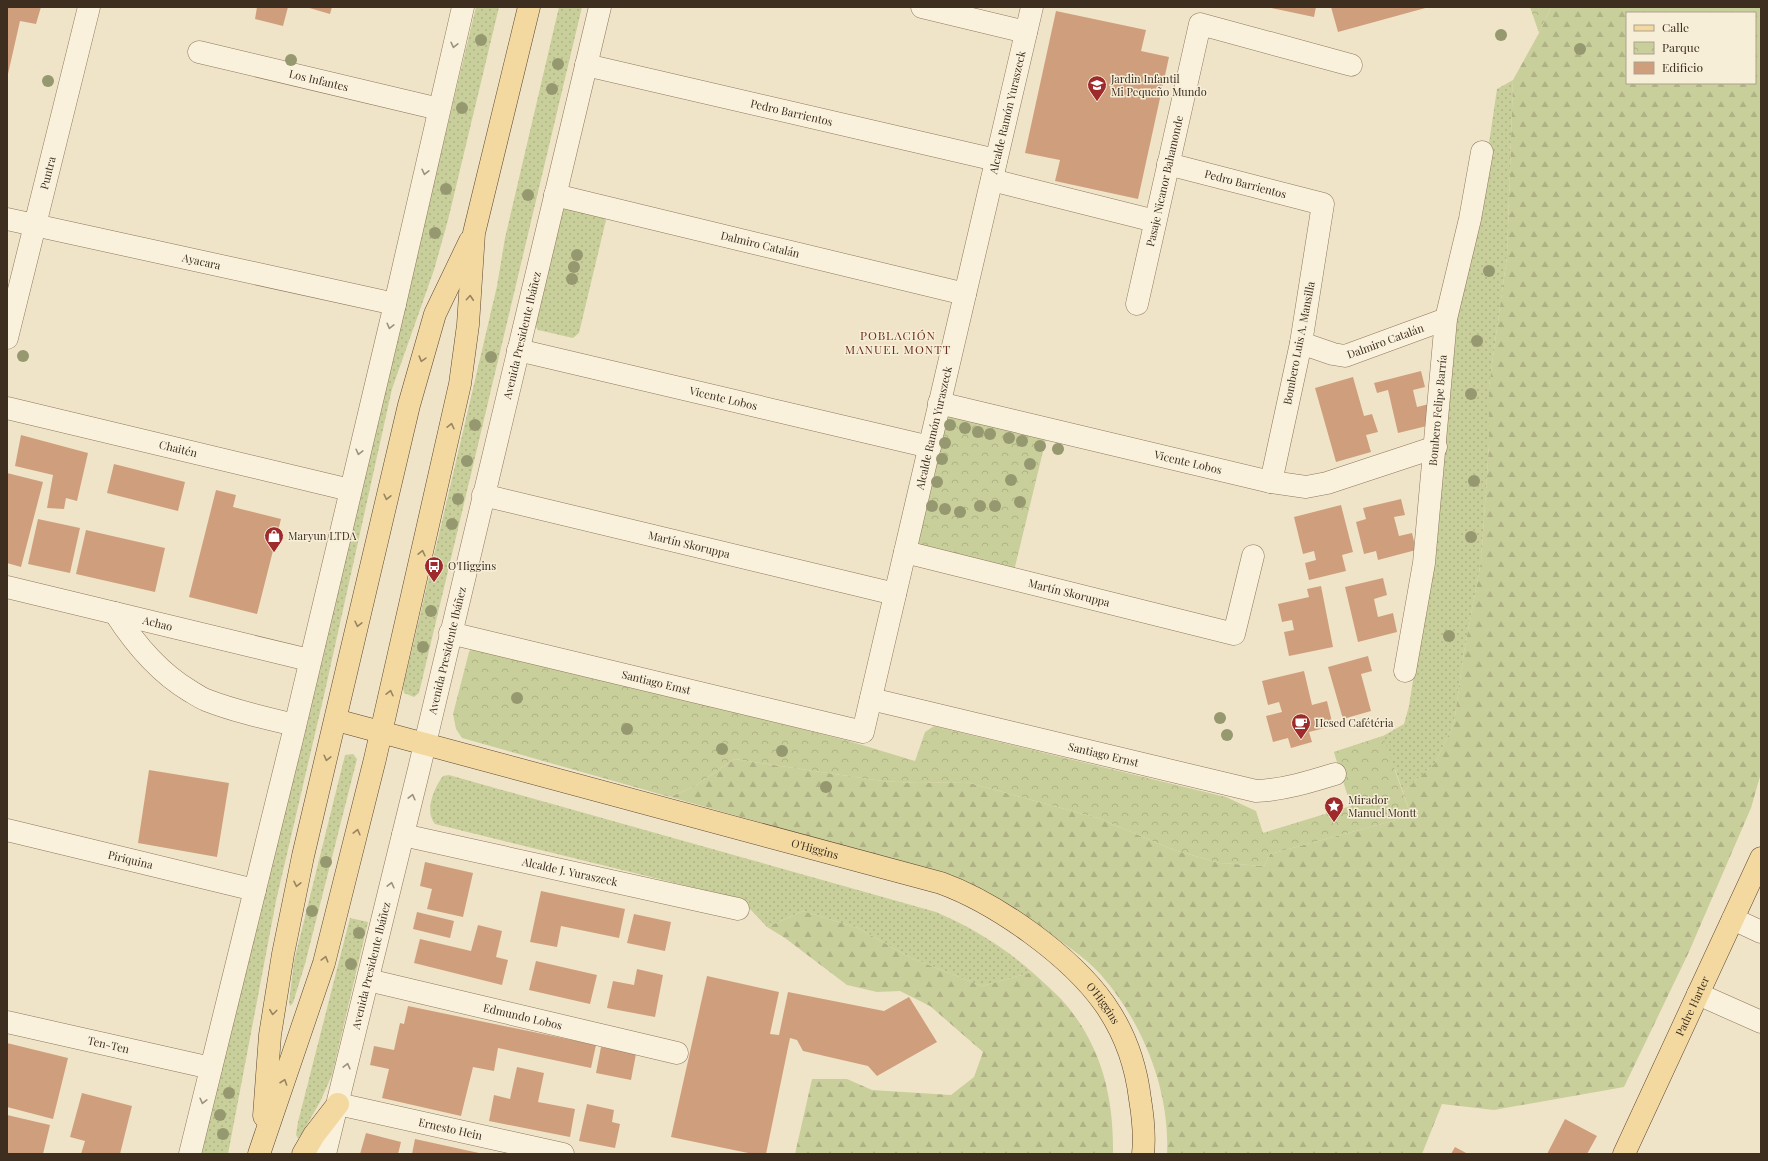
<svg xmlns="http://www.w3.org/2000/svg" width="1768" height="1161" font-family="'Playfair Display',serif">
  <defs>
    <pattern id="grass-dots" width="8" height="8" patternUnits="userSpaceOnUse"><rect width="8" height="8" fill="#c9cf9b"/><path d="M2 2h.1M6 6h.1" fill="none" stroke="#aeb285" stroke-width="1.8" stroke-linecap="round"/></pattern>
    <pattern id="forest-firs" width="22" height="20" patternUnits="userSpaceOnUse"><rect width="22" height="20" fill="#c9cf9b"/><path d="M5 1l3.5 6h-7zM16 11l3.5 6h-7z" fill="#aeb285"/></pattern>
    <pattern id="park-crowns" width="20" height="18" patternUnits="userSpaceOnUse"><rect width="20" height="18" fill="#c9cf9b"/><path d="M2 6a3 3 0 1 1 6 0M12 15a3 3 0 1 1 6 0" fill="none" stroke="#aeb285"/></pattern>
  </defs>
  <rect width="100%" height="100%" fill="#f0e4c8"/>
  <path fill="url(#grass-dots)" d="M 476,7 L 499,7 L 448,220 L 434,270 L 392,389 L 325,691 L 276,901 L 228,1154 L 201,1154 Z
    M 559,7 L 582,7 L 419,693 L 414,697 L 404,693 L 403,688 L 497,286 L 505,238 Z
    M 1513,80 L 1507,256 L 1489,386 L 1489,445 L 1481,562 L 1464,652 L 1454,723 L 1435,763 L 1403,792 L 1395,769 L 1351,806 L 1334,752 L 1383,736 L 1404,724 L 1409,706 L 1417,655 L 1448,363 L 1488,150 L 1497,89 Z
    M 566,205 L 603,214 L 606,220 L 579,333 L 573,338 L 538,330 L 534,324 L 561,209 Z
    M 353,754 L 357,759 L 305,964 L 293,1003 L 290,1006 L 289,1002 L 294,961 L 345,755 Z
    M 449,775 L 936,912 C 971,927 1004,947 1032,972 L 982,986 L 911,958 L 858,928 L 803,911 L 767,927 L 750,909 L 716,893 L 435,824 C 424,811 434,788 443,776 Z
    M 350,918 L 368,922 L 332,1075 L 320,1102 L 301,1135 L 298,1138 L 296,1135 L 298,1122 Z"/>
  <path fill="url(#forest-firs)" fill-rule="evenodd" d="M 1551,7 L 1761,7 L 1761,773 L 1751,808 L 1688,954 L 1624,1087 L 1494,1110 L 1442,1104 L 1422,1154 L 1167,1154 C 1170,1090 1143,1023 1101,975 C 1085,957 1064,944 1044,929 C 1013,906 981,886 944,874 L 670,797 L 695,786 L 734,759 L 882,781 L 917,783 L 966,782 L 1098,818 L 1174,850 L 1220,863 L 1264,866 L 1270,854 L 1411,816 L 1403,792 L 1435,763 L 1454,723 L 1464,652 L 1481,562 L 1489,445 L 1489,386 L 1507,256 L 1513,80 L 1539,33 ZM 1627,13 L 1755,13 L 1755,83 L 1627,83 Z
    M 803,911 L 858,928 L 911,958 L 982,986 L 1032,972 C 1042,981 1052,990 1061,999 C 1101,1043 1114,1096 1113,1154 L 795,1154 L 812,1079 L 847,1079 L 872,1090 L 951,1095 L 974,1077 L 983,1052 L 930,1006 L 900,991 L 877,992 L 847,985 L 785,938 L 767,927 Z"/>
  <path fill="url(#park-crowns)" d="M 1530,7 L 1551,7 L 1539,33 Z
    M 944,411 L 1047,435 L 1014,571 L 912,547 Z
    M 477,647 L 849,741 L 915,761 L 925,732 L 934,726 L 1226,797 L 1256,811 L 1263,833 L 1351,806 L 1334,752 L 1383,736 L 1411,816 L 1270,854 L 1264,866 L 1220,863 L 1174,850 L 1098,818 L 966,782 L 917,783 L 882,781 L 734,759 L 695,786 L 670,797 L 462,738 L 456,729 L 453,714 L 469,652 L 472,648 Z"/>
  <path fill="#cf9f7d" d="M 7,7 L 41,7 L 36,24 L 20,21 L 8,74 Z
    M 257,7 L 288,7 L 283,26 L 255,19 Z
    M 306,7 L 332,7 L 330,14 Z
    M 1266,7 L 1316,7 L 1314,17 Z
    M 1331,7 L 1429,7 L 1338,32 Z
    M 1056,11 L 1146,30 L 1141,51 L 1169,57 L 1138,199 L 1055,181 L 1060,160 L 1025,153 Z
    M 1421,371 L 1425,387 L 1413,390 L 1417,407 L 1429,404 L 1435,424 L 1398,433 L 1388,390 L 1377,393 L 1374,383 Z
    M 1353,377 L 1364,416 L 1372,414 L 1378,432 L 1366,435 L 1371,452 L 1336,462 L 1315,388 Z
    M 21,435 L 88,453 L 77,501 L 66,498 L 64,509 L 47,508 L 53,475 L 15,466 Z
    M 114,464 L 185,482 L 178,511 L 107,493 Z
    M 7,473 L 43,482 L 21,567 L 7,563 Z
    M 216,490 L 236,495 L 233,507 L 281,519 L 257,614 L 189,597 Z
    M 1401,499 L 1405,515 L 1394,517 L 1399,536 L 1412,533 L 1416,550 L 1378,560 L 1376,551 L 1364,554 L 1356,522 L 1366,519 L 1363,508 Z
    M 1341,505 L 1353,552 L 1342,555 L 1346,571 L 1309,580 L 1305,563 L 1316,560 L 1314,551 L 1303,554 L 1294,517 Z
    M 38,519 L 80,528 L 70,573 L 28,564 Z
    M 86,530 L 165,548 L 155,592 L 76,574 Z
    M 1383,578 L 1387,595 L 1374,599 L 1378,617 L 1393,613 L 1397,632 L 1358,642 L 1345,587 Z
    M 1321,586 L 1333,647 L 1289,656 L 1284,632 L 1294,630 L 1292,620 L 1282,622 L 1278,604 L 1309,597 L 1307,589 Z
    M 1368,656 L 1372,671 L 1361,674 L 1371,711 L 1343,719 L 1328,667 Z
    M 1304,671 L 1312,705 L 1327,701 L 1333,726 L 1309,732 L 1312,742 L 1291,748 L 1288,738 L 1273,742 L 1266,716 L 1282,712 L 1279,702 L 1268,705 L 1262,681 Z
    M 149,770 L 229,783 L 217,857 L 138,843 Z
    M 425,862 L 473,873 L 463,917 L 427,909 L 432,889 L 420,886 Z
    M 541,891 L 625,909 L 619,938 L 561,926 L 557,947 L 530,942 Z
    M 417,912 L 454,921 L 450,938 L 413,929 Z
    M 634,914 L 671,922 L 665,951 L 627,943 Z
    M 478,925 L 502,931 L 496,957 L 508,960 L 502,985 L 414,963 L 420,939 L 471,951 Z
    M 536,961 L 597,975 L 590,1004 L 529,990 Z
    M 637,969 L 663,975 L 655,1017 L 607,1008 L 613,981 L 634,985 Z
    M 707,976 L 779,992 L 770,1034 L 779,1035 L 788,992 L 884,1011 L 909,997 L 937,1042 L 877,1076 L 868,1066 L 803,1051 L 797,1040 L 790,1038 L 766,1154 L 753,1154 L 671,1137 Z
    M 408,1006 L 596,1045 L 591,1068 L 498,1048 L 494,1071 L 473,1067 L 461,1116 L 382,1098 L 389,1069 L 370,1065 L 374,1046 L 394,1050 L 400,1023 L 404,1024 Z
    M 7,1043 L 68,1058 L 53,1119 L 7,1107 Z
    M 601,1047 L 636,1054 L 631,1080 L 596,1073 Z
    M 517,1067 L 544,1073 L 538,1102 L 575,1109 L 570,1137 L 489,1121 L 494,1095 L 510,1099 Z
    M 82,1093 L 132,1106 L 120,1154 L 81,1154 L 85,1141 L 70,1137 Z
    M 587,1104 L 614,1110 L 612,1122 L 620,1124 L 615,1148 L 579,1141 Z
    M 7,1115 L 50,1125 L 43,1154 L 7,1154 Z
    M 1565,1119 L 1597,1136 L 1587,1154 L 1547,1154 Z
    M 366,1133 L 401,1142 L 398,1154 L 360,1154 Z
    M 415,1139 L 479,1153 L 479,1154 L 412,1154 Z
    M 1455,1147 L 1468,1154 L 1451,1154 Z"/>
  <g fill="none" stroke-linecap="round" stroke-linejoin="round">
    <g stroke="#8d765c" stroke-width="23">
      <g id="minor">
        <path d="M 922,7 L 1026,32"/>
        <path id="s1" d="M 199,52 L 439,109"/>
        <path id="s2" d="M 586,65 L 996,160"/>
        <path id="s3" d="M 1168,164 L 1323,204 L 1301,343 L 1271,482"/>
        <path d="M 992,180 L 1155,221"/>
        <path id="s4" d="M 555,195 L 965,294"/>
        <path id="s5" d="M 7,219 L 395,304"/>
        <path id="s6" d="M 1137,304 L 1200,24 L 1351,65"/>
        <path id="s7" d="M 7,338 L 89,7"/>
        <path id="s8" d="M 1301,343 L 1333,354 L 1345,356 L 1446,319"/>
        <path id="s9" d="M 518,350 L 930,447"/>
        <path id="s10" d="M 939,403 L 1271,482 L 1306,487 L 1327,483 L 1436,447"/>
        <path id="s11" d="M 7,408 L 350,490"/>
        <path id="s12" d="M 483,495 L 895,594"/>
        <path id="s13" d="M 905,552 L 1234,634 L 1253,556"/>
        <path id="s14" d="M 7,587 L 309,660"/>
        <path d="M 115,613 C 135,644 158,672 190,691 C 195,694 201,698 206,700 C 234,711 265,718 295,725"/>
        <path id="s15" d="M 450,633 L 863,732 L 1032,7"/>
        <path id="s16" d="M 1405,671 L 1424,563 L 1446,319 L 1470,219 L 1482,152"/>
        <path id="s17" d="M 871,699 L 1256,791 C 1283,790 1309,782 1335,774"/>
        <path id="s18" d="M 7,830 L 255,890"/>
        <path id="s19" d="M 403,835 L 738,909"/>
        <path d="M 1733,919 L 1761,932"/>
        <path id="s20" d="M 368,980 L 677,1053"/>
        <path d="M 1698,994 L 1761,1022"/>
        <path id="s21" d="M 7,1022 L 211,1068"/>
        <path id="s22" d="M 338,1104 L 563,1154"/>
        <path d="M 190,1154 L 292,739 L 395,304 L 463,7"/>
        <path id="s23" d="M 325,1154 L 419,769 L 600,7"/>
      </g>
    </g>
    <g stroke="#5b4430" stroke-width="23">
      <g id="major">
        <path id="s24" d="M 336,720 L 941,883 C 974,895 1002,912 1031,933 C 1091,977 1131,1023 1140,1099 C 1143,1117 1145,1136 1143,1154"/>
        <path d="M 264,1116 L 270,1035 L 283,954 L 303,856 L 409,405 L 435,314 L 470,241"/>
        <path d="M 259,1154 L 324,963 L 375,759 L 460,384 L 468,325 L 474,233 L 529,7"/>
        <path d="M 303,1154 L 314,1135 L 338,1104"/>
        <path id="s25" d="M 1624,1154 L 1761,858"/>
      </g>
    </g>
    <use href="#minor" stroke="#faf1dc" stroke-width="22"/>
    <use href="#major" stroke="#f3d9a0" stroke-width="22"/>
  </g>
  <g fill="#96986f">
    <circle cx="1501" cy="35" r="6"/>
    <circle cx="481" cy="40" r="6"/>
    <circle cx="1580" cy="49" r="6"/>
    <circle cx="291" cy="60" r="6"/>
    <circle cx="558" cy="64" r="6"/>
    <circle cx="48" cy="81" r="6"/>
    <circle cx="552" cy="89" r="6"/>
    <circle cx="462" cy="108" r="6"/>
    <circle cx="446" cy="189" r="6"/>
    <circle cx="528" cy="195" r="6"/>
    <circle cx="435" cy="233" r="6"/>
    <circle cx="577" cy="255" r="6"/>
    <circle cx="574" cy="267" r="6"/>
    <circle cx="1489" cy="271" r="6"/>
    <circle cx="572" cy="279" r="6"/>
    <circle cx="1477" cy="341" r="6"/>
    <circle cx="23" cy="356" r="6"/>
    <circle cx="491" cy="357" r="6"/>
    <circle cx="1471" cy="394" r="6"/>
    <circle cx="475" cy="425" r="6"/>
    <circle cx="950" cy="425" r="6"/>
    <circle cx="965" cy="428" r="6"/>
    <circle cx="978" cy="432" r="6"/>
    <circle cx="990" cy="434" r="6"/>
    <circle cx="1009" cy="438" r="6"/>
    <circle cx="1022" cy="441" r="6"/>
    <circle cx="945" cy="443" r="6"/>
    <circle cx="1040" cy="446" r="6"/>
    <circle cx="1058" cy="449" r="6"/>
    <circle cx="942" cy="459" r="6"/>
    <circle cx="467" cy="461" r="6"/>
    <circle cx="1030" cy="464" r="6"/>
    <circle cx="1011" cy="480" r="6"/>
    <circle cx="1474" cy="481" r="6"/>
    <circle cx="937" cy="482" r="6"/>
    <circle cx="458" cy="499" r="6"/>
    <circle cx="1020" cy="502" r="6"/>
    <circle cx="932" cy="506" r="6"/>
    <circle cx="980" cy="506" r="6"/>
    <circle cx="995" cy="506" r="6"/>
    <circle cx="945" cy="509" r="6"/>
    <circle cx="960" cy="512" r="6"/>
    <circle cx="452" cy="524" r="6"/>
    <circle cx="1471" cy="537" r="6"/>
    <circle cx="431" cy="611" r="6"/>
    <circle cx="1449" cy="636" r="6"/>
    <circle cx="423" cy="647" r="6"/>
    <circle cx="517" cy="698" r="6"/>
    <circle cx="1220" cy="718" r="6"/>
    <circle cx="627" cy="729" r="6"/>
    <circle cx="1227" cy="735" r="6"/>
    <circle cx="722" cy="749" r="6"/>
    <circle cx="782" cy="751" r="6"/>
    <circle cx="826" cy="787" r="6"/>
    <circle cx="326" cy="862" r="6"/>
    <circle cx="312" cy="911" r="6"/>
    <circle cx="359" cy="933" r="6"/>
    <circle cx="351" cy="964" r="6"/>
    <circle cx="229" cy="1093" r="6"/>
    <circle cx="220" cy="1115" r="6"/>
    <circle cx="223" cy="1134" r="6"/>
  </g>
  <defs><path id="oneway-chevron" d="M-2-3.5L2.5 0L-2 3.5" fill="none" stroke-width="1.6" stroke-linecap="round" stroke-linejoin="round"/></defs>
  <g stroke="#9c907e">
    <use href="#oneway-chevron" transform="translate(454 45) rotate(103)"/>
    <use href="#oneway-chevron" transform="translate(425 172) rotate(103)"/>
    <use href="#oneway-chevron" transform="translate(390 326) rotate(104)"/>
    <use href="#oneway-chevron" transform="translate(359 452) rotate(104)"/>
    <use href="#oneway-chevron" transform="translate(412 797) rotate(-76)"/>
    <use href="#oneway-chevron" transform="translate(391 885) rotate(-76)"/>
    <use href="#oneway-chevron" transform="translate(347 1066) rotate(-76)"/>
    <use href="#oneway-chevron" transform="translate(203 1101) rotate(104)"/>
  </g>
  <g stroke="#988460">
    <use href="#oneway-chevron" transform="translate(470 298) rotate(-86)"/>
    <use href="#oneway-chevron" transform="translate(422 359) rotate(106)"/>
    <use href="#oneway-chevron" transform="translate(451 426) rotate(-77)"/>
    <use href="#oneway-chevron" transform="translate(387 497) rotate(103)"/>
    <use href="#oneway-chevron" transform="translate(422 553) rotate(-77)"/>
    <use href="#oneway-chevron" transform="translate(358 624) rotate(103)"/>
    <use href="#oneway-chevron" transform="translate(390 693) rotate(-77)"/>
    <use href="#oneway-chevron" transform="translate(327 758) rotate(104)"/>
    <use href="#oneway-chevron" transform="translate(357 832) rotate(-76)"/>
    <use href="#oneway-chevron" transform="translate(297 884) rotate(102)"/>
    <use href="#oneway-chevron" transform="translate(325 959) rotate(-75)"/>
    <use href="#oneway-chevron" transform="translate(273 1012) rotate(97)"/>
    <use href="#oneway-chevron" transform="translate(284 1082) rotate(-71)"/>
  </g>
  <defs>
    <g id="school-pin" transform="scale(1)"><path d="M0 17L-7.5 6A9.5 9.5 0 1 1 7.5 6Z" fill="#9e2a2b" stroke="#f7eed8"/><path d="M0-5L7-2L0 1L-7-2ZM-4 1L0 2.5L4 1V4Q0 6-4 4Z" fill="#fff"/></g>
    <g id="shop-pin" transform="scale(1)"><path d="M0 17L-7.5 6A9.5 9.5 0 1 1 7.5 6Z" fill="#9e2a2b" stroke="#f7eed8"/><path d="M-5-2.5h2.3a2.7 3.5 0 0 1 5.4 0H5L5.5 6h-11ZM-1.5-2.5h3a1.5 2.3 0 0 0-3 0Z" fill="#fff"/></g>
    <g id="bus-pin" transform="scale(1)"><path d="M0 17L-7.5 6A9.5 9.5 0 1 1 7.5 6Z" fill="#9e2a2b" stroke="#f7eed8"/><path d="M-5-6H5V4H4V6H2V4H-2V6H-4V4H-5ZM-3.5-4V0h7V-4ZM-3.5 1.2v1.5H-2V1.2ZM2 1.2v1.5H3.5V1.2Z" fill="#fff"/></g>
    <g id="cafe-pin" transform="scale(1)"><path d="M0 17L-7.5 6A9.5 9.5 0 1 1 7.5 6Z" fill="#9e2a2b" stroke="#f7eed8"/><path d="M-5.5-4.5H6V0H3Q3 3.5 0 3.5H-2.5Q-5.5 3.5-5.5 0ZM3-3.2v2h1.7v-2ZM-6 4.5H4V6H-6Z" fill="#fff"/></g>
    <g id="sight-pin" transform="scale(1)"><path d="M0 17L-7.5 6A9.5 9.5 0 1 1 7.5 6Z" fill="#9e2a2b" stroke="#f7eed8"/><path d="M0-6L1.8-2.2L6-1.7L2.9 1.2L3.7 5.4L0 3.3L-3.7 5.4L-2.9 1.2L-6-1.7L-1.8-2.2Z" fill="#fff"/></g>
  </defs>
  <g fill-rule="evenodd">
    <use href="#school-pin" x="1097" y="85"/>
    <use href="#shop-pin" x="274" y="536"/>
    <use href="#bus-pin" x="434" y="566"/>
    <use href="#cafe-pin" x="1301" y="723"/>
    <use href="#sight-pin" x="1334" y="806"/>
  </g>
  <g text-anchor="middle" stroke-width="3" stroke-linejoin="round" paint-order="stroke">
    <g font-size="11" fill="#3d2e20" stroke="#f7eed8" text-anchor="start">
      <text x="1111" y="83">Jardin Infantil<tspan x="1111" dy="13">Mi Pequeño Mundo</tspan></text>
      <text x="288" y="540">Maryun LTDA</text>
      <text x="448" y="570">O'Higgins</text>
      <text x="1315" y="727">Hesed Cafétéria</text>
      <text x="1348" y="804">Mirador<tspan x="1348" dy="13">Manuel Montt</tspan></text>
    </g>
    <g font-size="11" fill="#3d2e20" stroke="#f7eed8">
      <text dy="4" stroke="none"><textPath href="#s1" startOffset="123">Los Infantes</textPath></text>
      <text dy="4" stroke="none"><textPath href="#s15" startOffset="1061">Alcalde Ramón Yuraszeck</textPath></text>
      <text dy="4" stroke="none"><textPath href="#s2" startOffset="211">Pedro Barrientos</textPath></text>
      <text dy="4" stroke="none"><textPath href="#s7" startOffset="170">Puntra</textPath></text>
      <text dy="4" stroke="none"><textPath href="#s6" startOffset="126">Pasaje Nicanor Bahamonde</textPath></text>
      <text dy="4" stroke="none"><textPath href="#s3" startOffset="80">Pedro Barrientos</textPath></text>
      <text dy="4" stroke="none"><textPath href="#s4" startOffset="211">Dalmiro Catalán</textPath></text>
      <text dy="4" stroke="none"><textPath href="#s5" startOffset="199">Ayacara</textPath></text>
      <text dy="4" stroke="none"><textPath href="#s23" startOffset="842">Avenida Presidente Ibáñez</textPath></text>
      <text dy="4" stroke="none"><textPath href="#s8" startOffset="89">Dalmiro Catalán</textPath></text>
      <text transform="translate(1299 343) rotate(-79)" y="4">Bombero Luis A. Mansilla</text>
      <text dy="4" stroke="none"><textPath href="#s9" startOffset="211">Vicente Lobos</textPath></text>
      <text dy="4" stroke="none"><textPath href="#s16" startOffset="263">Bombero Felipe Barría</textPath></text>
      <text dy="4" stroke="none"><textPath href="#s15" startOffset="737">Alcalde Ramón Yuraszeck</textPath></text>
      <text dy="4" stroke="none"><textPath href="#s11" startOffset="176">Chaitén</textPath></text>
      <text dy="4" stroke="none"><textPath href="#s10" startOffset="256">Vicente Lobos</textPath></text>
      <text dy="4" stroke="none"><textPath href="#s12" startOffset="212">Martín Skoruppa</textPath></text>
      <text dy="4" stroke="none"><textPath href="#s13" startOffset="169">Martín Skoruppa</textPath></text>
      <text dy="4" stroke="none"><textPath href="#s14" startOffset="155">Achao</textPath></text>
      <text dy="4" stroke="none"><textPath href="#s23" startOffset="518">Avenida Presidente Ibáñez</textPath></text>
      <text dy="4" stroke="none"><textPath href="#s15" startOffset="212">Santiago Emst</textPath></text>
      <text dy="4" stroke="none"><textPath href="#s17" startOffset="239">Santiago Ernst</textPath></text>
      <text dy="4" stroke="none"><textPath href="#s24" startOffset="496">O'Higgins</textPath></text>
      <text dy="4" stroke="none"><textPath href="#s18" startOffset="127">Piriquina</textPath></text>
      <text dy="4" stroke="none"><textPath href="#s19" startOffset="171">Alcalde J. Yuraszeck</textPath></text>
      <text dy="4" stroke="none"><textPath href="#s23" startOffset="194">Avenida Presidente Ibáñez</textPath></text>
      <text dy="4" stroke="none"><textPath href="#s24" startOffset="831">O'Higgins</textPath></text>
      <text dy="4" stroke="none"><textPath href="#s25" startOffset="163">Padre Harter</textPath></text>
      <text dy="4" stroke="none"><textPath href="#s20" startOffset="159">Edmundo Lobos</textPath></text>
      <text dy="4" stroke="none"><textPath href="#s21" startOffset="104">Ten-Ten</textPath></text>
      <text dy="4" stroke="none"><textPath href="#s22" startOffset="115">Ernesto Hein</textPath></text>
    </g>
    <g font-size="12" letter-spacing="1" fill="#6b2e1e" stroke="#f7eed8">
      <text x="898" y="340">POBLACIÓN<tspan x="898" dy="14">MANUEL MONTT</tspan></text>
    </g>
  </g>
  <rect width="1768" height="1161" fill="none" stroke="#3d2e20" stroke-width="16"/>
  <rect x="1626" y="12" width="130" height="72" fill="#f7eed8" stroke="#ada18e"/>
  <rect x="1634" y="25" width="20" height="6" fill="#f3d9a0" stroke="#ada18e"/>
  <text x="1662" y="32" font-size="12" fill="#3d2e20">Calle</text>
  <rect x="1634" y="42" width="20" height="12" fill="url(#park-crowns)" stroke="#ada18e"/>
  <text x="1662" y="52" font-size="12" fill="#3d2e20">Parque</text>
  <rect x="1634" y="62" width="20" height="12" fill="#cf9f7d" stroke="#ada18e"/>
  <text x="1662" y="72" font-size="12" fill="#3d2e20">Edificio</text>
</svg>
